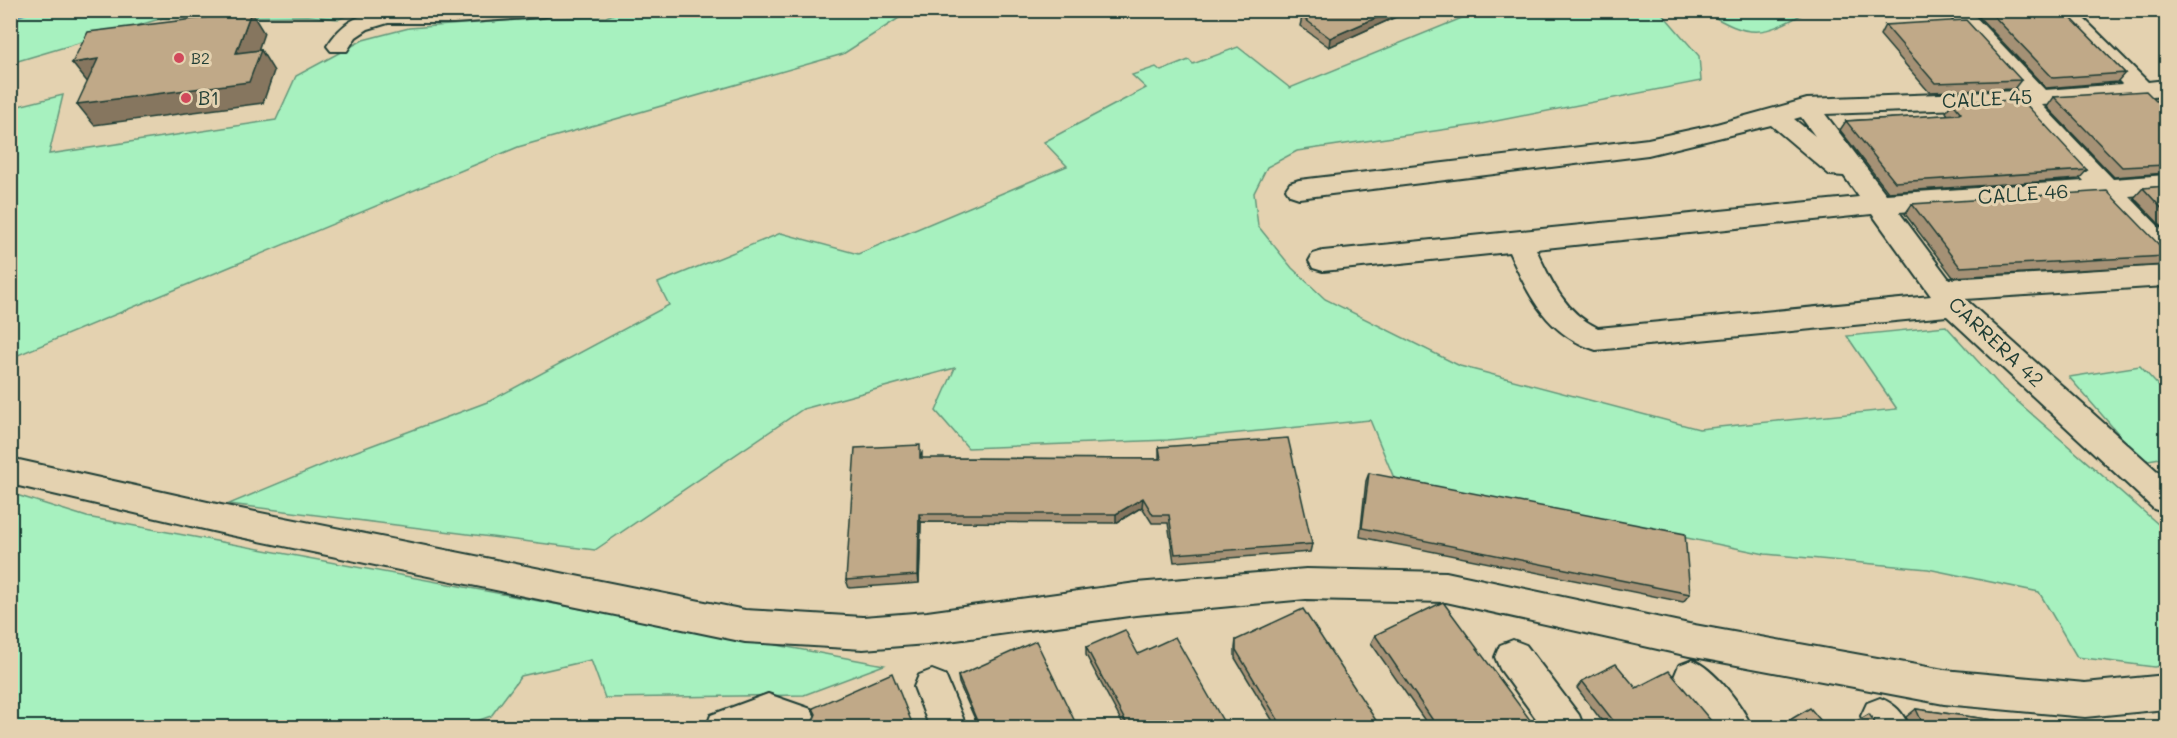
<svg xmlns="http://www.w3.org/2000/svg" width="2177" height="738" font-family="Mali,sans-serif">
  <rect width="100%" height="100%" fill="#e4d2b0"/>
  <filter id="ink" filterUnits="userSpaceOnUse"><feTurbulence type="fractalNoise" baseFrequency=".0167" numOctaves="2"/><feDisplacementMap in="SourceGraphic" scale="12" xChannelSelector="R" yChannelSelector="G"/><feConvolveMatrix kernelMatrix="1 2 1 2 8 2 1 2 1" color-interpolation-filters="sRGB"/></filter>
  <g filter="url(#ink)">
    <path fill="#a7f1bf" stroke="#63977a" stroke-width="1.5" d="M 624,10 L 910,11 L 843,54 L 518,147 L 11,358 L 10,108 L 63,95 L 49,154 L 276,120 L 296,76 L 363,40 L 409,28 L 545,18 L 606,17 Z
      M 11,11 L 357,11 L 339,19 L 308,16 L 163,18 L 11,63 Z
      M 1479,11 L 1660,11 L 1699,56 L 1701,81 L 1476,125 L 1297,151 L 1267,167 L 1254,193 L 1258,226 L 1292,268 L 1325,299 L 1460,366 L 1699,429 L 1897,409 L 1847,336 L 1946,326 L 2003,389 L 2166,531 L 2166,665 L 2154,667 L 2077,657 L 2039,592 L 1928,569 L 1765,554 L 1394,478 L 1370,420 L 1168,440 L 968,448 L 936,411 L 955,368 L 803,409 L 595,550 L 229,504 L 349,454 L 490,401 L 669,305 L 658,283 L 781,233 L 858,254 L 1067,166 L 1044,142 L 1146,88 L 1132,75 L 1156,67 L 1161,71 L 1189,60 L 1193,64 L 1238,47 L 1290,88 Z
      M 1704,11 L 1808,11 C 1762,37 1750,39 1704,11 Z
      M 2140,366 L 2166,394 L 2166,457 L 2142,461 L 2069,377 Z
      M 10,493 L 87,517 L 884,665 L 804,695 L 605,698 L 591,660 L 521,676 L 491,716 L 460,727 L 11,727 Z"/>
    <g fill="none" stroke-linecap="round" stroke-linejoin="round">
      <path stroke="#669aaa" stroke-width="8" d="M 10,16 L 27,10"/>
      <g stroke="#1f3d34" stroke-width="4">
        <path id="minor" d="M 381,10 L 553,10 L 550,15 L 542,17 L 454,23 L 388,23 L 368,29 L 356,37 L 347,51 L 331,51 L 327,46 C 343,22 353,18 381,10 Z
          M 1945,10 L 1969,10 L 2045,90 L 2122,84 L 2051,10 L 2075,10 L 2148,82 L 2166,80 L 2166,96 L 2042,105 L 2113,179 L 2166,175 L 2166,193 L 2129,196 L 2166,234 L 2166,261 L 2156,258 L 2100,198 L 1899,212 L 1949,279 L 2166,266 L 2166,286 L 1965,299 L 2166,479 L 2166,513 L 2154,509 L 1947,316 L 1596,350 C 1547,335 1529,296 1509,252 L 1323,271 L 1313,268 L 1309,261 L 1313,254 L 1323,251 L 1859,197 L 1844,176 L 1830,175 L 1771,125 L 1648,155 L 1299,198 L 1290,195 L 1286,189 L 1290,183 L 1299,180 L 1648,139 L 1713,125 L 1807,99 L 2019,91 ZM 2016,107 L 2084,181 L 1886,194 L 1825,114 ZM 1801,117 L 1815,136 L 1794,119 ZM 1872,214 L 1931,296 L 1598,328 C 1564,312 1551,281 1536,249 Z
          M 10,458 L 221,505 L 745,610 L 863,617 L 927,612 L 1136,583 L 1306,569 L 1446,572 L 1689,624 L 1944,670 L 2085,683 L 2166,675 L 2166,709 L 2085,717 L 1944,704 L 1689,656 L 1446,602 L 1306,599 L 1136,615 L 927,644 L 863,649 L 745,642 L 221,533 L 10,484 Z
          M 1513,640 L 1526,645 L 1579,715 L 1584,728 L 1543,728 L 1500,669 L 1495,657 L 1500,645 Z
          M 1692,660 C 1714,668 1743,706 1752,728 L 1710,728 L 1679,689 L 1674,677 L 1679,665 Z
          M 932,670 L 945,675 L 967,728 L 930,728 L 914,687 L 919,675 Z
          M 768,694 L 811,709 L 817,722 L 814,728 L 706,728 L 711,715 Z
          M 1880,698 C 1895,704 1903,712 1909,728 L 1866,728 L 1861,716 L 1867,703 Z"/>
      </g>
      <use href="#minor" fill="#e4d2b0" fill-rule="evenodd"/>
    </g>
    <path fill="#a59175" stroke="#1f3d34" stroke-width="1.5" d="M 1317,10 L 1411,10 L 1329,47 L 1300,26 L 1302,17 Z
      M 1983,10 L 2063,10 L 2125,73 L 2117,82 L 2046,88 L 1979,17 Z
      M 1885,25 L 2021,80 L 2014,89 L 1929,92 L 1880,35 Z
      M 2054,97 L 2156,101 L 2166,100 L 2166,173 L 2114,177 L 2047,107 Z
      M 1952,102 L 2087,170 L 2079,179 L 1888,192 L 1840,130 L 1846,121 L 1948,115 L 1946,112 Z
      M 2166,186 L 2166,231 L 2134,198 L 2143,188 Z
      M 1912,204 L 2164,250 L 2166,251 L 2166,265 L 1953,277 L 1905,214 Z
      M 1159,447 L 1312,544 L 1310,552 L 1174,562 L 1168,523 L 1152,523 L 1142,507 L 1116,523 L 921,522 L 919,583 L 849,588 L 846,580 L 922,453 L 922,458 L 1159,459 Z
      M 1369,473 L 1690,594 L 1683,602 L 1360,537 L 1366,481 Z
      M 1375,635 L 1536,728 L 1430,728 L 1371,643 Z
      M 1236,640 L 1381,728 L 1277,728 L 1235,658 L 1235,648 Z
      M 1086,647 L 1138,654 L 1227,728 L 1125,728 L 1086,655 Z
      M 958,676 L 1078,728 L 979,728 L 959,683 Z
      M 1582,681 L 1636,688 L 1717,728 L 1607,728 L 1577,688 Z
      M 1916,709 L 2049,728 L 1909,723 L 1906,717 Z"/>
    <path fill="#86765f" stroke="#1f3d34" stroke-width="1.5" d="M 1394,10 L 1411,10 L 1329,47 L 1330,38 Z
      M 251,12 L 264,33 L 250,74 L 236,53 Z
      M 261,50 L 274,71 L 263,103 L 94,125 L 77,104 Z
      M 98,59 L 89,84 L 72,63 Z
      M 1143,498 L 1142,507 L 1116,523 L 1116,514 Z
      M 919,514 L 921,522 L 919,583 L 918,575 Z"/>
    <path fill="#c0a988" stroke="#1f3d34" stroke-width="1.5" d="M 1317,10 L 1394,10 L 1330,38 L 1302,17 Z
      M 1988,10 L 2063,10 L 2125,73 L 2053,78 Z
      M 251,12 L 236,53 L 261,50 L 249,82 L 77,104 L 98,59 L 72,63 L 88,32 Z
      M 1966,20 L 2021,80 L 1935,83 L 1885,25 Z
      M 2146,91 L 2156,101 L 2166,100 L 2166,165 L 2122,167 L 2054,97 Z
      M 2022,100 L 2087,170 L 1895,182 L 1846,121 L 1959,114 L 1961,113 L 1952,102 Z
      M 2166,186 L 2166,213 L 2143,188 Z
      M 2107,191 L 2164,250 L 2166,251 L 2166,256 L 1960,267 L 1912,204 Z
      M 1288,438 L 1312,544 L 1175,554 L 1169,515 L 1153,515 L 1143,498 L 1116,514 L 919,514 L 918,575 L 846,580 L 855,448 L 920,445 L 920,458 L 1161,459 L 1159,447 Z
      M 1369,473 L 1685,534 L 1690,594 L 1362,528 Z
      M 1443,602 L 1536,728 L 1438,728 L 1375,635 Z
      M 1303,609 L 1381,728 L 1283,728 L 1236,650 L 1236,640 Z
      M 1125,630 L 1138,654 L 1175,637 L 1227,728 L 1129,728 L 1086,647 Z
      M 1036,641 L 1078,728 L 980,728 L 958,676 Z
      M 1616,664 L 1636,688 L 1669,671 L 1717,728 L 1619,728 L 1582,681 Z
      M 892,673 L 914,728 L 816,728 L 813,721 L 816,714 L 813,708 Z
      M 1810,708 L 1827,728 L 1778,728 L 1778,727 Z
      M 1916,709 L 2049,728 L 1845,728 L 1869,714 L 1875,723 L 1919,723 L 1921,720 Z"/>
  </g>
  <g fill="#d1495b" stroke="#e4d2b0" stroke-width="2">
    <circle cx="179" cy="58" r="6"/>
    <circle cx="186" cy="98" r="6"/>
  </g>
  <g text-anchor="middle" stroke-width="6" stroke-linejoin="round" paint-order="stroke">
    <g font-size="16" fill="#1f3d34" stroke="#e4d2b0" text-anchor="start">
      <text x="191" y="64">B2</text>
    </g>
    <g font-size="20" fill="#1f3d34" stroke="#e4d2b0" text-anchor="start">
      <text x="198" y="105">B1</text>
    </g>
    <g font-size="20" fill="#1f3d34" stroke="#e4d2b0">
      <text transform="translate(1987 99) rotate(-3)" y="7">CALLE 45</text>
      <text transform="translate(2023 194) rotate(-4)" y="7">CALLE 46</text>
      <text transform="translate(1996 342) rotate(43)" y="7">CARRERA 42</text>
    </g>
  </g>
  <rect width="2177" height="738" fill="none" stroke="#e4d2b0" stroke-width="36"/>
  <rect x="18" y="18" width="2141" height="702" fill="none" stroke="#1f3d34" stroke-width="2" filter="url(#ink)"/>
</svg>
